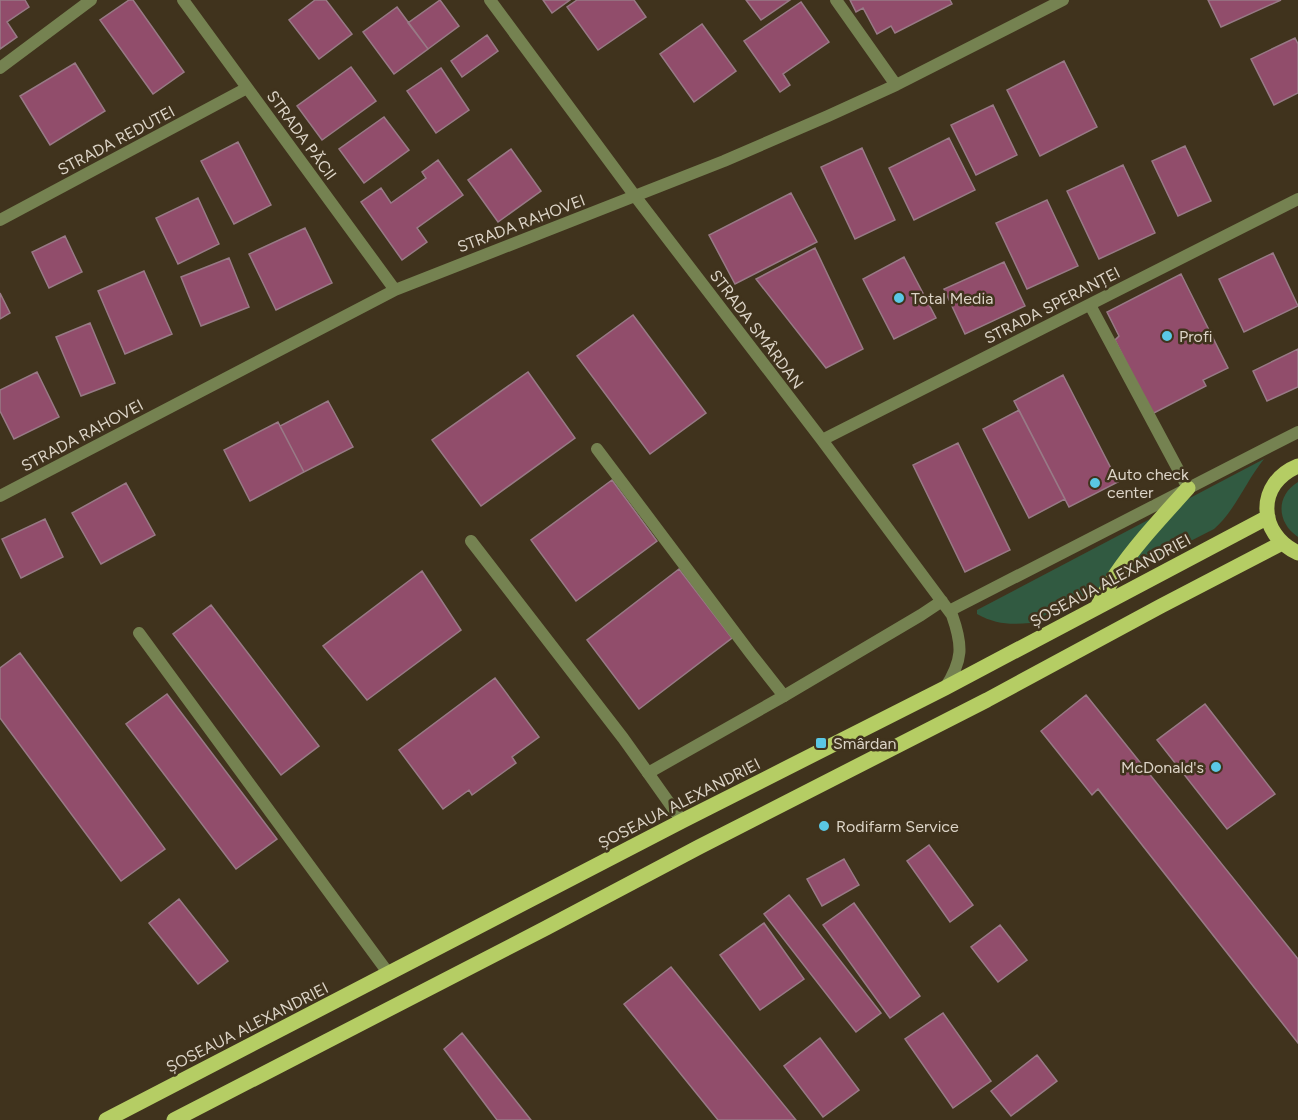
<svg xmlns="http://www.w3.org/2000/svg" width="1298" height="1120" font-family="Figtree,sans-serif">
  <rect width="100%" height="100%" fill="#40331d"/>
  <path fill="#315a41" d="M 1264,459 C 1246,481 1235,511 1214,529 L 1030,623 C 1010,625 995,624 977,614 L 977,610 Z
    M 1298,482 L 1298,537 C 1277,523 1275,496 1298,482 Z"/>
  <path fill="#914d6b" stroke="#987a86" stroke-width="1.5" d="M 0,0 L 25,0 L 29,7 L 7,22 L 17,37 L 0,49 Z
    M 129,0 L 133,0 L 184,72 L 153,94 L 100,20 Z
    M 315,0 L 326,0 L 352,34 L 319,59 L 289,20 Z
    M 440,0 L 459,26 L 428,49 L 408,23 Z
    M 543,0 L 570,0 L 552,13 Z
    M 577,0 L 634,0 L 646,17 L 598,50 L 567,7 Z
    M 746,0 L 790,0 L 761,20 Z
    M 850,0 L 950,0 L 952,4 L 895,33 L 891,26 L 877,34 L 863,8 L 856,12 Z
    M 1208,0 L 1281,0 L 1221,27 Z
    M 801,2 L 829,42 L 783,74 L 790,85 L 780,92 L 744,41 Z
    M 397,7 L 428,49 L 394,74 L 363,32 Z
    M 702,24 L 736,71 L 694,102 L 660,54 Z
    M 487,35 L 498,51 L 462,77 L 451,61 Z
    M 1295,38 L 1298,44 L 1298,93 L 1274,105 L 1251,59 Z
    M 1064,61 L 1097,127 L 1040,156 L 1007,90 Z
    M 75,63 L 105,111 L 50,145 L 20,96 Z
    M 351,67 L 376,101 L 322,140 L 297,106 Z
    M 441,68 L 469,110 L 436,133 L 407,91 Z
    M 993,105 L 1017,155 L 976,175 L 951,125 Z
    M 384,117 L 409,150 L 364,183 L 339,149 Z
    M 949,138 L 975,190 L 914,220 L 889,168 Z
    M 238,142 L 271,205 L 234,224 L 201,161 Z
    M 1185,146 L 1211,201 L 1178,216 L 1152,161 Z
    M 862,148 L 895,220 L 855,239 L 821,167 Z
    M 511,149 L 541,191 L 498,222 L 468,180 Z
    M 438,160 L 463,195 L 417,228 L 427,242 L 402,260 L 361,202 L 381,188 L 391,203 L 426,178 L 422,172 Z
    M 1123,165 L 1155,233 L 1099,259 L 1067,191 Z
    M 791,193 L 817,242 L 735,284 L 709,235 Z
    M 198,198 L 219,244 L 178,264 L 156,218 Z
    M 1047,200 L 1078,266 L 1027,289 L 996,223 Z
    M 305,228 L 332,283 L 276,310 L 249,254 Z
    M 65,236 L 82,272 L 49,288 L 32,252 Z
    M 815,248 L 863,349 L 826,368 L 756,279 Z
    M 1273,253 L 1298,306 L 1244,332 L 1219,279 Z
    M 904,257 L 936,318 L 894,339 L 863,279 Z
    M 229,258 L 249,307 L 201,326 L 181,277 Z
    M 1004,262 L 1025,306 L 965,334 L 944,289 Z
    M 144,271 L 172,334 L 125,354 L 98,291 Z
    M 1181,274 L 1228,368 L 1203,380 L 1206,386 L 1152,414 L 1115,340 L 1119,336 L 1107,312 Z
    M 0,293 L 10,313 L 0,319 Z
    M 633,315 L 706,413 L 650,454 L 577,356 Z
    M 90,323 L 115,383 L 81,396 L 56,337 Z
    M 1298,349 L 1298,387 L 1267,401 L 1253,371 Z
    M 37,372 L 59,417 L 14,439 L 0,411 L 0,390 Z
    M 528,372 L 575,438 L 481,506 L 432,440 Z
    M 1063,375 L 1118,482 L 1069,507 L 1014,401 Z
    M 328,401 L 353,447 L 304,472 L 280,426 Z
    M 1019,410 L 1065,499 L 1029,518 L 983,429 Z
    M 278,422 L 304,472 L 250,501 L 224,450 Z
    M 958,443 L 1010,550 L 965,572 L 913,465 Z
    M 612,480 L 657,541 L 576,601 L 531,540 Z
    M 126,483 L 155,535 L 101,564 L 72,513 Z
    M 45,519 L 63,557 L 21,578 L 2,539 Z
    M 679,569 L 732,638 L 639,709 L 587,640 Z
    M 422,571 L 461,630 L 367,700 L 323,646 Z
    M 211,605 L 319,746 L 281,775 L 173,634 Z
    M 20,653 L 165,849 L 121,881 L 0,718 L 0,668 Z
    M 495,678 L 539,737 L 512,757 L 516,763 L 472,795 L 469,790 L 443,809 L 399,750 Z
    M 167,694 L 277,839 L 236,869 L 126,724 Z
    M 1086,695 L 1298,959 L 1298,1043 L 1098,789 L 1092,795 L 1041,731 Z
    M 1205,704 L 1275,794 L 1227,829 L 1157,740 Z
    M 929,845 L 973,905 L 950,922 L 907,861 Z
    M 844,859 L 859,885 L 822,906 L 807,879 Z
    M 789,895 L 881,1013 L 856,1032 L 764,914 Z
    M 179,899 L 228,961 L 198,984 L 149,923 Z
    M 854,903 L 920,996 L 890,1018 L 823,925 Z
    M 764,923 L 804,979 L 760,1010 L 720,955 Z
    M 1000,925 L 1027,960 L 998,982 L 971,947 Z
    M 671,967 L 796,1120 L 718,1120 L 624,1004 Z
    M 943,1013 L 991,1081 L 953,1108 L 905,1039 Z
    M 462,1033 L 531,1120 L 497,1120 L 444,1049 Z
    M 820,1038 L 859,1090 L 823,1117 L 784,1066 Z
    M 1037,1055 L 1057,1081 L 1011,1116 L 991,1091 Z"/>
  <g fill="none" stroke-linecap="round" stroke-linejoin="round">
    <path stroke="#758251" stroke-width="12" d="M 1090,305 L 1188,488
      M 597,449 L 751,654 L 784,696
      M 471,541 L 623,738 L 648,773
      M 139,633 L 389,974"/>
    <path stroke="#758251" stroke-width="12" d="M 183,0 L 395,290
      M 490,0 L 635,196 L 822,440 L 952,615 C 963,646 963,660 945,688
      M 836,0 L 896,85
      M 0,68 L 91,0
      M 0,220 L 247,88
      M 822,440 L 1298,199
      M 0,496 L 395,290 L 724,161 L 828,116 L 896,85 L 1063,0
      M 949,611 L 1298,432
      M 682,821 L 648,773 L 784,696 L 921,615 L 942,601"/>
    <path stroke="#b5cd64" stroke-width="15" d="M 1298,466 C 1256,483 1257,534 1298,553
      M 1097,607 C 1103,596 1109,585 1116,574 C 1137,543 1163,516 1188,488
      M 106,1120 L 682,821 L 945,688 L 1268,517
      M 174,1120 L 546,928 L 699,847 L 987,700 L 1161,606 L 1282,543"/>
  </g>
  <g fill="#5ac8e5" stroke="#40331d" stroke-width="2">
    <circle cx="899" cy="298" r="6"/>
    <circle cx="1167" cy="336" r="6"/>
    <circle cx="1095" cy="483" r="6"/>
    <rect x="815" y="737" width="12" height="12" rx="3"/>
    <circle cx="1216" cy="767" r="6"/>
    <circle cx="824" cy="826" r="6"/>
  </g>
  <g text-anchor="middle" stroke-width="5" stroke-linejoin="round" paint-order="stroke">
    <g font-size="16" fill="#dcd4c7" stroke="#40331d">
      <text transform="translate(302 135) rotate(54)" y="6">STRADA PĂCII</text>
      <text transform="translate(116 140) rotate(-28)" y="6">STRADA REDUTEI</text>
      <text transform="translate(521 223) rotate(-21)" y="6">STRADA RAHOVEI</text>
      <text transform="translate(1052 305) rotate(-27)" y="6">STRADA SPERANȚEI</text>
      <text transform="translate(757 329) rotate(53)" y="6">STRADA SMÂRDAN</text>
      <text transform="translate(82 435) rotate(-28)" y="6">STRADA RAHOVEI</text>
      <text transform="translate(1110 580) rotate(-28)" y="6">ȘOSEAUA ALEXANDRIEI</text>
      <text transform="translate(679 803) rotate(-27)" y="6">ȘOSEAUA ALEXANDRIEI</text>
      <text transform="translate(247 1027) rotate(-27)" y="6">ȘOSEAUA ALEXANDRIEI</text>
    </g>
    <g font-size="16" fill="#dcd4c7" stroke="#40331d" text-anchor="start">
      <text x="911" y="304">Total Media</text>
      <text x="1179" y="342">Profi</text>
      <text x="1107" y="480">Auto check<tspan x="1107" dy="18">center</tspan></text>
      <text x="833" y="749">Smârdan</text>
      <text x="1204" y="773" text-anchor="end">McDonald's</text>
      <text x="836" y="832">Rodifarm Service</text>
    </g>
  </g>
</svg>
